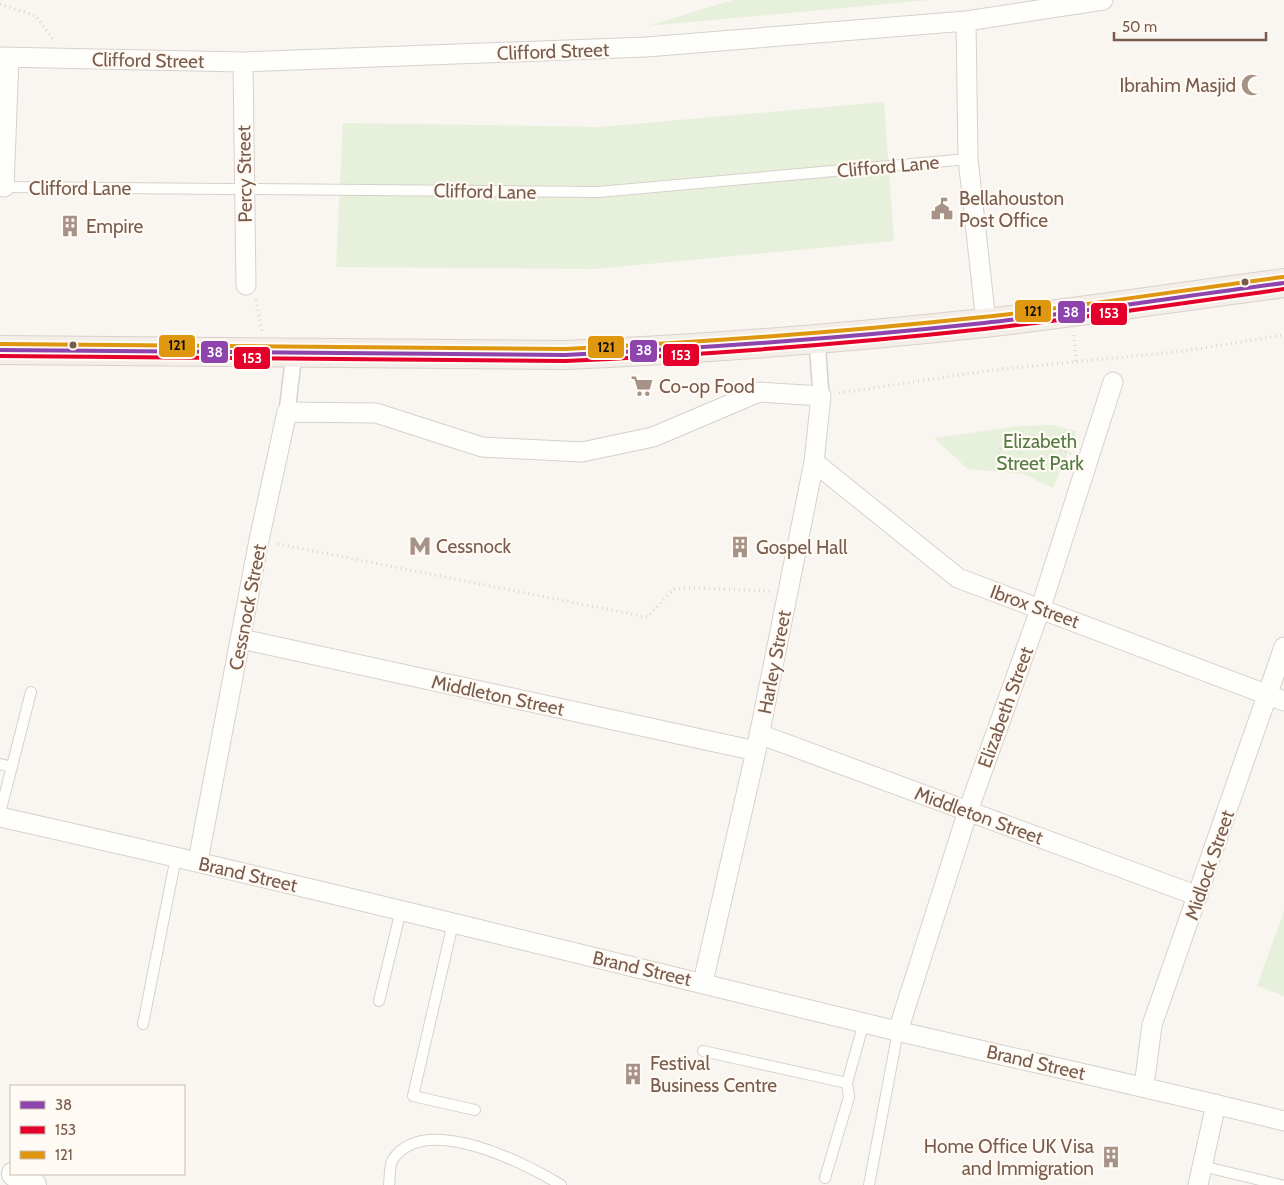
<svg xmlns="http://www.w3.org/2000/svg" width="1284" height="1185" font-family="Cabin,sans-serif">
  <rect width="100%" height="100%" fill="#f9f5f0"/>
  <path fill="#e7f0db" d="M 733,0 L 929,0 L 647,26 Z
    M 884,102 L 894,241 L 594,269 L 336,267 L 343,123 L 600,127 Z
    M 1052,425 L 1077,431 L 1053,488 L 1023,474 L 968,469 L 934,438 L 1020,426 Z
    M 1284,911 L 1284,996 L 1257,986 Z"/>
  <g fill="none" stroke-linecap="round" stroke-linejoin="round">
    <g stroke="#d7d1cb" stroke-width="12">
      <path id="service" d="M 0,187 L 598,192 L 968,159
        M 0,764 L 12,767
        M 0,813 L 31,692
        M 453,923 L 413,1096 L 475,1110
        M 379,1001 L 401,910
        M 143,1024 L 176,857
        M 703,1051 L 847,1083
        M 1202,1166 L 1281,1185
        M 825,1178 L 849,1097 L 847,1083 L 864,1022
        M 389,1185 C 390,1178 389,1165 393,1159 C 426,1112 524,1163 561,1185
        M 869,1185 L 898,1031"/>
    </g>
    <g stroke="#d7d1cb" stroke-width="18">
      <path id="pedestrian" d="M 817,339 L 821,396
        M 287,412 L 294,353"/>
    </g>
    <g stroke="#d7d1cb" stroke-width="21">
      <path id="minor" d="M 966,21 L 968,159 L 986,322
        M 0,57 L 243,62 L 646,47 L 966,21 L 1103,0
        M 243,62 L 246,285
        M 4,187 L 9,58
        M 814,462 L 958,578 L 1284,701
        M 241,639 L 756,751
        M 759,734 L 1198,896
        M 0,817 C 300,884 598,959 897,1031 C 1026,1061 1155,1089 1284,1121
        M 198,861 L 259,540 L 287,412 L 376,413 L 482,447 L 582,452 L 653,437 L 759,392 L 821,396 L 814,462 L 756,751 L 703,982
        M 898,1031 L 968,811 L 1041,607 L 1113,382
        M 1144,1086 L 1152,1025 L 1284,647
        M 1198,1185 L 1216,1104"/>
    </g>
    <g stroke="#d7d1cb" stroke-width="26">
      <path id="tertiary" d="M 14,1174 L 34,1185"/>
    </g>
    <g stroke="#dad1cc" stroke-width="30">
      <path id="primary" d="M 0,350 L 565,355 C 705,349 844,338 984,323 C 1084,312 1184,296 1284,283"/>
    </g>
    <path stroke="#dcd5d0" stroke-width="3" stroke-dasharray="1 4" stroke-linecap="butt" d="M 0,4 L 36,16 L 53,39
      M 256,300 L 262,331
      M 1074,335 L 1076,362
      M 839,393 L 992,370 L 1185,351 L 1284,335
      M999 454a10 10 0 1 1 20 0a10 10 0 1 1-20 0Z
      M 1017,447 L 1041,443 L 1071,454
      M 278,544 L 647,617 L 674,589 L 697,588 L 770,591"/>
    <use href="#service" stroke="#fefefd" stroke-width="10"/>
    <use href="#pedestrian" stroke="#fefefd" stroke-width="15"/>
    <use href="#minor" stroke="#fefefd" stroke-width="19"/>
    <use href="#tertiary" stroke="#fefefd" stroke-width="24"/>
    <use href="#primary" stroke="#f3eee8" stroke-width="28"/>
    <g stroke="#fffaf3" stroke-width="8">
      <path id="bus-1" d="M 0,350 L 565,355 C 705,348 845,338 984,323 C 1084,312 1184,296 1284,283"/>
    </g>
    <g stroke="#fffaf3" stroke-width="8">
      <path id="bus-2" d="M 0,356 L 565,361 C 705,355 845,344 984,329 C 1084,318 1184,303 1284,289"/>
    </g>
    <g stroke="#fffaf3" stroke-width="8">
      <path id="bus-3" d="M 0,344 L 565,349 C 705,342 844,332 983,317 C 1084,306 1183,290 1283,277"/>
    </g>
    <use href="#bus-1" stroke="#8e44ad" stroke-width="4"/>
    <use href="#bus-2" stroke="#e4002b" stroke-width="4"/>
    <use href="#bus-3" stroke="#de970f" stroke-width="4"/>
  </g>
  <defs>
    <g id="mosque-bare" transform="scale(1.725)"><path d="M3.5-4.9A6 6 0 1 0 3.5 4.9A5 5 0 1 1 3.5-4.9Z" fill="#a69286" stroke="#fffaf3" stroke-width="2.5" paint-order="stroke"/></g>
    <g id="civic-bare" transform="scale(1.725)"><path d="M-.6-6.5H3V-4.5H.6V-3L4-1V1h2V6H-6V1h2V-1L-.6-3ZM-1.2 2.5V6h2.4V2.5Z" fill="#a69286" stroke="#fffaf3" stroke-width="2.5" paint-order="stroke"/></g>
    <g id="building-bare" transform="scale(1.725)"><path d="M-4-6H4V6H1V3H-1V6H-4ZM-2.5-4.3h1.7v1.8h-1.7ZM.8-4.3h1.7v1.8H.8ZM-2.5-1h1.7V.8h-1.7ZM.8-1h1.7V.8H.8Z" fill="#a69286" stroke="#fffaf3" stroke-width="2.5" paint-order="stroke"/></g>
    <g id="supermarket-bare" transform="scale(1.725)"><path d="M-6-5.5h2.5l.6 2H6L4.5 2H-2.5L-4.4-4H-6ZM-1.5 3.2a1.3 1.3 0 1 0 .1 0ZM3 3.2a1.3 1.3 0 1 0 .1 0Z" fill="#a69286" stroke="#fffaf3" stroke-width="2.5" paint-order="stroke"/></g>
    <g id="metro-bare" transform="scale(1.725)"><path d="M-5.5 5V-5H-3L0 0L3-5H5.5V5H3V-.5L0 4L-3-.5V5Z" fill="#a69286" stroke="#fffaf3" stroke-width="2.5" paint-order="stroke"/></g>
  </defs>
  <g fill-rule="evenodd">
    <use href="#mosque-bare" x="1252" y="85"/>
    <use href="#civic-bare" x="942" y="209"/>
    <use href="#building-bare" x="70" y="226"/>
    <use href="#supermarket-bare" x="642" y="386"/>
    <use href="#metro-bare" x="420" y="546"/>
    <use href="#building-bare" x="740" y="547"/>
    <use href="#building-bare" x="633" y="1074"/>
    <use href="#building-bare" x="1111" y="1157"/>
  </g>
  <g fill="#7a5c4d" stroke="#fffaf3" stroke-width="2">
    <circle cx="1245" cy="282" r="4.5"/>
    <circle cx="73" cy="345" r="4.5"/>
  </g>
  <g text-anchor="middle" stroke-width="4.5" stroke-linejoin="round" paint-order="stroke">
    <g font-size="19" fill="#7a5c4d" stroke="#fffaf3">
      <text transform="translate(553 51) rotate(-2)" y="7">Clifford Street</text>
      <text transform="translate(148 60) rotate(1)" y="7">Clifford Street</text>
      <text transform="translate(888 166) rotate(-5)" y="7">Clifford Lane</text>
      <text transform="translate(244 174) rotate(-91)" y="7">Percy Street</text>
      <text x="80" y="195">Clifford Lane</text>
      <text transform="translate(485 191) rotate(1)" y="7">Clifford Lane</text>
      <text transform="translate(1035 606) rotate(20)" y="7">Ibrox Street</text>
      <text transform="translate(247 607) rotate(-79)" y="7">Cessnock Street</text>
      <text transform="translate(774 662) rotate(-79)" y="7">Harley Street</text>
      <text transform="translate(498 695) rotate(12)" y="7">Middleton Street</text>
      <text transform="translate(1005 707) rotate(-70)" y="7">Elizabeth Street</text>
      <text transform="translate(979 815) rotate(20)" y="7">Middleton Street</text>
      <text transform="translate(1209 865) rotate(-71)" y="7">Midlock Street</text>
      <text transform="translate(248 874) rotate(13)" y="7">Brand Street</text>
      <text transform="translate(642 968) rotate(13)" y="7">Brand Street</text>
      <text transform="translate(1036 1062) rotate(13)" y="7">Brand Street</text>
    </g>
    <g font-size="19" fill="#7a5c4d" stroke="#fffaf3" text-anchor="start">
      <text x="1236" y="92" text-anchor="end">Ibrahim Masjid</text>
      <text x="959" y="205">Bellahouston<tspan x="959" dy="22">Post Office</tspan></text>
      <text x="86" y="233">Empire</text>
      <text x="659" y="393">Co-op Food</text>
      <text x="436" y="553">Cessnock</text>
      <text x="756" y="554">Gospel Hall</text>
      <text x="650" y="1070">Festival<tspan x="650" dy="22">Business Centre</tspan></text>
      <text x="1094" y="1153" text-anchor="end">Home Office UK Visa<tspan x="1094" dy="22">and Immigration</tspan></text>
    </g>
    <g font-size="19" fill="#537a41" stroke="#fffaf3">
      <text x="1040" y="448">Elizabeth<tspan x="1040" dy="22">Street Park</tspan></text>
    </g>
  </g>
  <g stroke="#fffaf3" stroke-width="2">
    <rect x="1014" y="299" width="38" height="24" rx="5" fill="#de970f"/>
    <rect x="1057" y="300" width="29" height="24" rx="5" fill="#8e44ad"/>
    <rect x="1090" y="302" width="38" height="24" rx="5" fill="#e4002b"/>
    <rect x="158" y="334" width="38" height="24" rx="5" fill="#de970f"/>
    <rect x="587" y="335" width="38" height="24" rx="5" fill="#de970f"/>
    <rect x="629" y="339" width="29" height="24" rx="5" fill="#8e44ad"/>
    <rect x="200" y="340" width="29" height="24" rx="5" fill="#8e44ad"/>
    <rect x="662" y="343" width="38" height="24" rx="5" fill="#e4002b"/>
    <rect x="233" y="346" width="38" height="24" rx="5" fill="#e4002b"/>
  </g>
  <g font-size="14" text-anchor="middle" font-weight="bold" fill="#fff">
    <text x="1071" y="317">38</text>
    <text x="1109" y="318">153</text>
    <text x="644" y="355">38</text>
    <text x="215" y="357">38</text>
    <text x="681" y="360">153</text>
    <text x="252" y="363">153</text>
  </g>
  <g font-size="14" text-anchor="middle" font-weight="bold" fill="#111">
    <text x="1033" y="316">121</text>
    <text x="177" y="350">121</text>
    <text x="606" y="352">121</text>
  </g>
  <rect x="10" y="1085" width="175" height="90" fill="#fffaf3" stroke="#cabbb1"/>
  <rect x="20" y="1101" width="25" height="8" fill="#8e44ad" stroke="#cabbb1"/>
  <text x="55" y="1110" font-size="15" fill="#7a5c4d">38</text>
  <rect x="20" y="1126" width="25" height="8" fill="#e4002b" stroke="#cabbb1"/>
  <text x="55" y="1135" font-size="15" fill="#7a5c4d">153</text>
  <rect x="20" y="1151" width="25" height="8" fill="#de970f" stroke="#cabbb1"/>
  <text x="55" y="1160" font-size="15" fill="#7a5c4d">121</text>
  <path d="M1114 32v8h152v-8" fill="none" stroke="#7a5c4d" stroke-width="2.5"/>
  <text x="1122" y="32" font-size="15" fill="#7a5c4d" stroke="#fffaf3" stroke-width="4" paint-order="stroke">50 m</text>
</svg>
